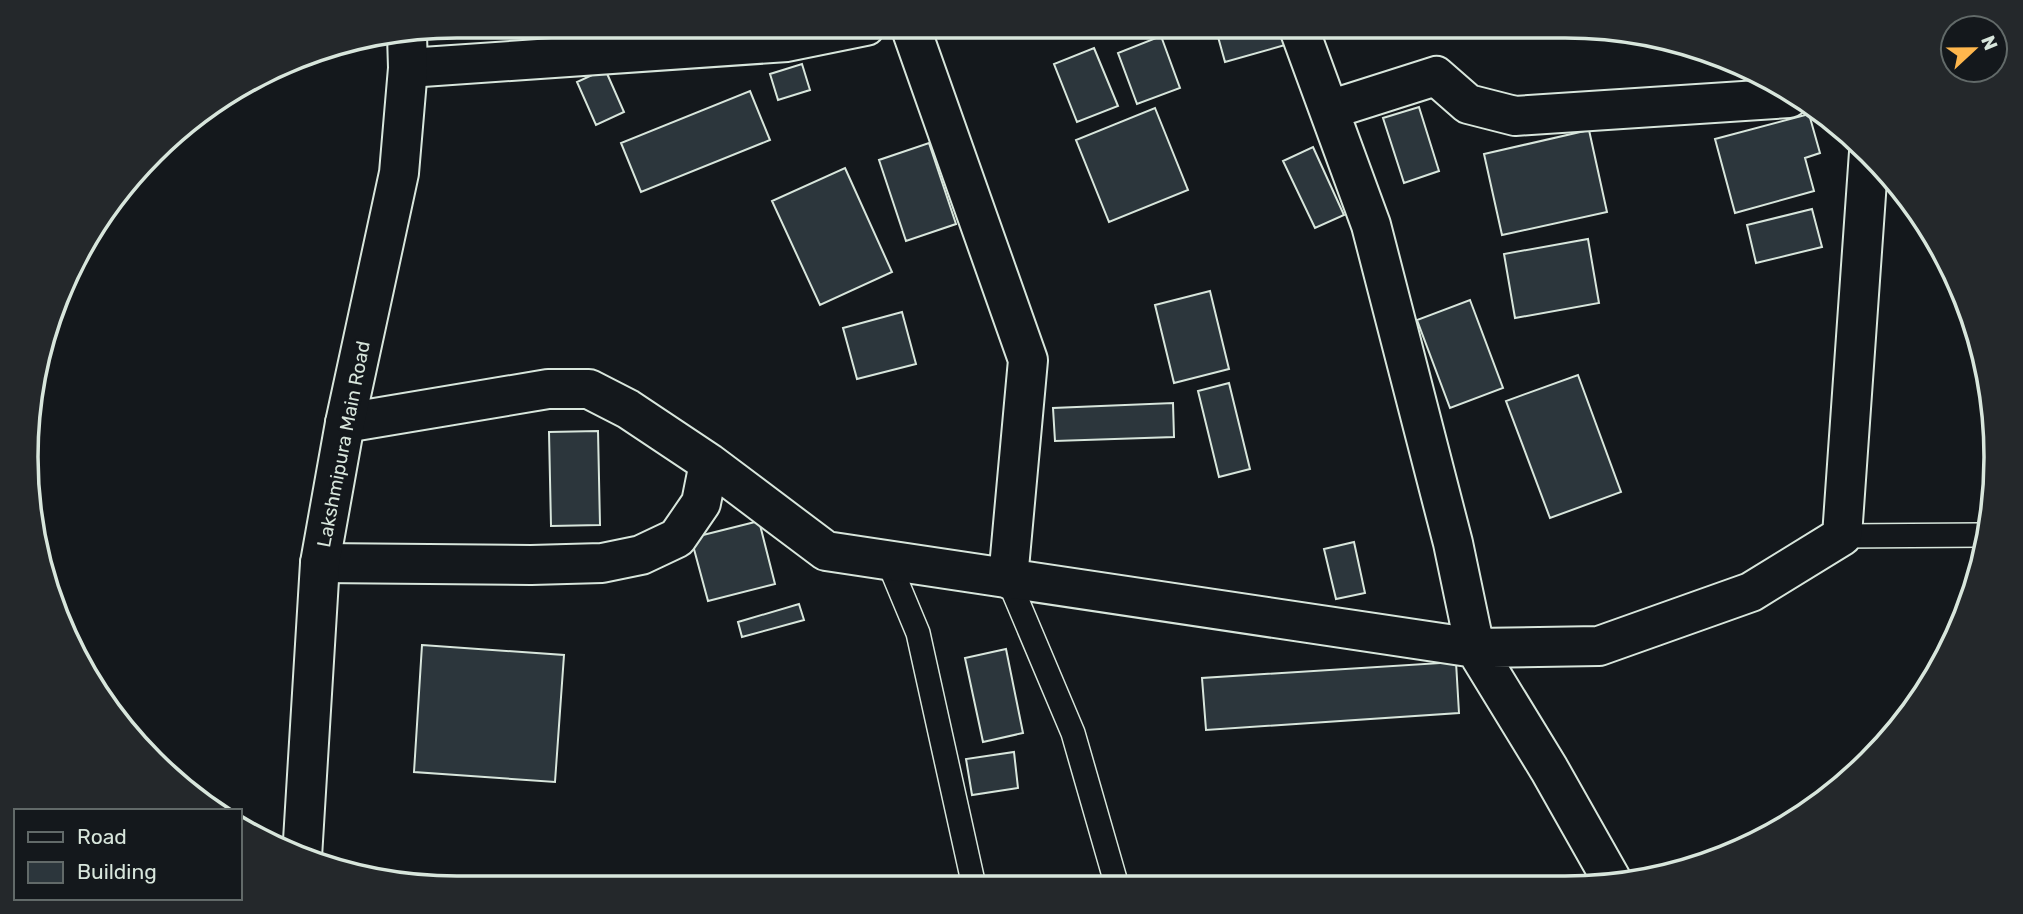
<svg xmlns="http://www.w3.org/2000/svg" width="2023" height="914" font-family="Rubik,sans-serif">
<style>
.building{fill:#2c363c;stroke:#d8e6dc;stroke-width:2}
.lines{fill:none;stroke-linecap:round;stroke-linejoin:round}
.service-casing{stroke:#d8e6dc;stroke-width:26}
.minor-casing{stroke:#d8e6dc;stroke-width:42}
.secondary-casing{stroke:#d8e6dc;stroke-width:42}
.service{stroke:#14181c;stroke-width:23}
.minor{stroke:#14181c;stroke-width:38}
.secondary{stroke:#14181c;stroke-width:38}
.labels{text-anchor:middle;stroke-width:5;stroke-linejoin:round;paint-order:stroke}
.street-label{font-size:19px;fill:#d8e6dc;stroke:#14181c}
.rim{fill:none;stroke:#d8e6dc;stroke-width:3.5}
</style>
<rect width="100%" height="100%" fill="#14181c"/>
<path class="building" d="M1215,26h72l5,17 -67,19z
M1161,36l19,52 -43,16 -19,-51z
M1094,48l24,58 -41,16 -23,-58z
M802,64l8,26 -32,10 -8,-26z
M605,69l19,43 -28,13 -19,-43z
M750,91l20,49 -129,52 -20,-49z
M1419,107l20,64 -35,12 -21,-65z
M1155,108l33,82 -79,32 -33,-82z
M1809,114l11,39 -15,5 9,33 -79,22 -20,-74z
M1589,130l18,82 -105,23 -18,-81z
M929,143l27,81 -50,17 -27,-81z
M1313,147l31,68 -29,13 -32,-67z
M845,168l47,104 -72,33 -48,-104z
M1812,209l10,38 -66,16 -9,-38z
M1588,239l11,64 -84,15 -11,-64z
M1210,291l19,78 -55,14 -19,-78z
M1470,300l33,88 -53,20 -33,-88z
M902,312l14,52 -59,15 -14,-51z
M1578,375l43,117 -71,26 -44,-117z
M1229,383l21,86 -31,8 -21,-86z
M1173,403l1,34 -119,4 -2,-33z
M598,431l2,94 -49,1 -2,-94z
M759,521l16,63 -67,17 -17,-63z
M1354,542l11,51 -29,6 -12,-50z
M799,604l5,16 -62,17 -4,-15z
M422,645l142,10 -9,127 -141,-10z
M1006,649l17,84 -40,9 -18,-84z
M1456,662l3,51 -253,17 -4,-52z
M1014,752l4,36 -46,7 -6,-36z"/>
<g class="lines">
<defs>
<path id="service" d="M1842,536l139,-1
M888,561l30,72 56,253
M1008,579l65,154 44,153"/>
<path id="minor" d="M910,26l118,334 -20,219
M1298,26l73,199 82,318 22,105 74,121 65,115
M408,68l379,-26 79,-16
M1329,110l107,-34 32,28 47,12 274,-18
M345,423l203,-34h41l39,20 81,54 117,88 649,97 124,-2 152,-54 91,-56 27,-384
M320,563l211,2 71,-2 39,-8 36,-17 24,-35 8,-40"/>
<path id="secondary" d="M302,857l18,-294 25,-140 54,-250 9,-105 -1,-33"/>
</defs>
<use href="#service" class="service-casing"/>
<use href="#minor" class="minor-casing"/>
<use href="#secondary" class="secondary-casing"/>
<use href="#service" class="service"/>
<use href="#minor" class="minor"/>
<use href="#secondary" class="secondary"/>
</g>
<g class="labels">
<g class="street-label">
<text transform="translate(343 444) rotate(-79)" y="7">Lakshmipura Main Road</text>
</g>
</g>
<path d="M0 0H2023V914H0ZM457 38H1565A419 419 0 0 1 1984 457V457A419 419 0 0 1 1565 876H457A419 419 0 0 1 38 457V457A419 419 0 0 1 457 38Z" fill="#24282b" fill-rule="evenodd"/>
<path class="rim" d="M457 38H1565A419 419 0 0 1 1984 457V457A419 419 0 0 1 1565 876H457A419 419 0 0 1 38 457V457A419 419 0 0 1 457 38Z"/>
<rect x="14" y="809" width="228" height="91" fill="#14181c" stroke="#626a69" stroke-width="2"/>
<rect x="28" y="832" width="35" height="10" fill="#14181c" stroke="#626a69" stroke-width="2"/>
<text x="77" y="844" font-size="21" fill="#d8e6dc">Road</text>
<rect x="28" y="862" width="35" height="21" fill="#2c363c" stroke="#626a69" stroke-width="2"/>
<text x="77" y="879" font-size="21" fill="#d8e6dc">Building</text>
<g transform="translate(1974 49) rotate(68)"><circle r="33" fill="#14181c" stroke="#626a69" stroke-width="2"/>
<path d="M0-5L12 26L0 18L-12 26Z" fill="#ffb74d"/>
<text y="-10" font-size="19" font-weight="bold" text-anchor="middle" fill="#d8e6dc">N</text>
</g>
</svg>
